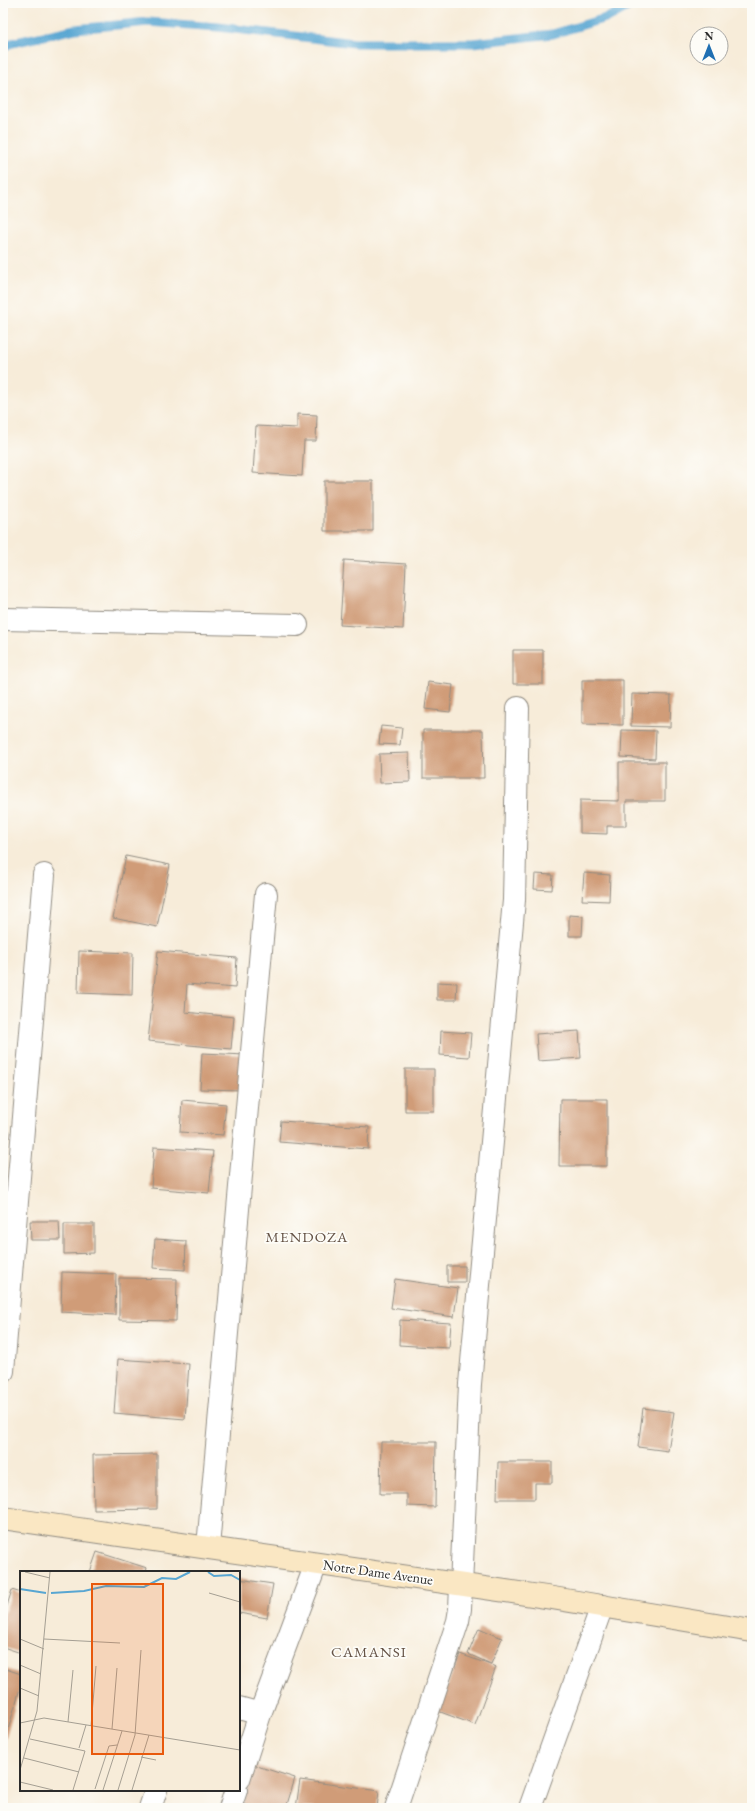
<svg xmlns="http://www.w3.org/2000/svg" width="755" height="1811" font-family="'EB Garamond',serif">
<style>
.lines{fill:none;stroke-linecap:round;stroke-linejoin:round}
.stream{stroke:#58a6d2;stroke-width:9}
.building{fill:#d09c78}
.street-casing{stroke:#918c82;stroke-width:24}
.secondary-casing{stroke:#918c82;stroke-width:24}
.street{stroke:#fff;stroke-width:22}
.secondary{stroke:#fae7c3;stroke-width:22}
.labels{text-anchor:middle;stroke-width:3.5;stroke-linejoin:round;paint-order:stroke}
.street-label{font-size:14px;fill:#2b2b2b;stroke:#fdfcf7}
.neighbourhood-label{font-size:15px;letter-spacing:1px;fill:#655346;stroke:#fdfcf7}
.inset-river{fill:none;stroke:#58a6d2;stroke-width:2}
.inset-road{fill:none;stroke:#a59f93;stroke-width:1}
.view{fill:#e8590c;fill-opacity:0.15;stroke:#e8590c;stroke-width:2}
.inset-edge{fill:none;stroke:#2b2b2b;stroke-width:2}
</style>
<rect width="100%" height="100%" fill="#fdfcf7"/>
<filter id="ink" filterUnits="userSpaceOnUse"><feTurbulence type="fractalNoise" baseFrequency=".025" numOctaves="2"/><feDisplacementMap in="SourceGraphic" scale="8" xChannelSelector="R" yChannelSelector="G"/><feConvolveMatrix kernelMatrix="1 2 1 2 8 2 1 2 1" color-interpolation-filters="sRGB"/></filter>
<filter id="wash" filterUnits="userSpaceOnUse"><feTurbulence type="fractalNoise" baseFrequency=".012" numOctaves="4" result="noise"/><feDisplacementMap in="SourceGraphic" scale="16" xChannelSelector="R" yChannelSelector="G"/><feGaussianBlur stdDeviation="0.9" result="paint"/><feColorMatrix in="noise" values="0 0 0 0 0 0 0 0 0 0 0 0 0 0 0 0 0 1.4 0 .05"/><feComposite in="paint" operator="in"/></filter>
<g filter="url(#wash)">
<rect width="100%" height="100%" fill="#f7ecd9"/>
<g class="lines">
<path class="stream" d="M3,47l9,-4 63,-14 73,-7 70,5 136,16h119l80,-9 56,-17 26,-14"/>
</g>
<g id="blocks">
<path class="building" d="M297,414l20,1 -1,26h-12l-2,35 -49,-3 3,-47 41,2z
M324,481h49v50h-49z
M344,560l62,4 -3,65 -63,-4z
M3,643l3,1 -1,18h-2z
M513,650h30v34h-30z
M582,680h41v45l-41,-1z
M428,682l25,3 -3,27 -25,-3z
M632,694l39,1 -1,32 -39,-1z
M381,726l21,2 -2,17 -21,-1z
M423,730h60l1,48h-61z
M622,730l34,1 -1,28 -34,-2z
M409,753l1,29 -30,1 -1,-29z
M619,762h46v39h-39v25h-19v8l-27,-1v-33l39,1z
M126,856l44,9 -13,62 -44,-9z
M584,873l26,2 -1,26 -27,-1z
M535,874l18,1 -1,15 -18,-1z
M569,915l14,1 -1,20h-13z
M79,951l54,2 -1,42 -54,-2z
M158,951l79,7 -2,30 -48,-4 -2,28 49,5 -3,32 -83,-8z
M437,982l20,1 -1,17h-19z
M441,1031l30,2 -2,24 -29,-2z
M579,1031l2,27 -43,3 -2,-27z
M202,1053l43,2 -2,35 -43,-1z
M405,1069h29v42h-29z
M560,1099h47v67h-48z
M182,1100l44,4 -3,31 -43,-3z
M281,1121l88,6 -1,22 -89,-7z
M154,1147l59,4 -4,42 -58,-5z
M30,1221h29l1,19h-29z
M64,1224h30v29l-30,1z
M155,1239l31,2 -1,29 -32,-2z
M447,1266h18v16h-18z
M62,1272l54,2 -1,41 -54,-3z
M119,1278l58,1 -1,42 -57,-1z
M395,1279l63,9 -4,29 -63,-9z
M400,1320l51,3 -2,25 -50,-3z
M118,1359l71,5 -4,55 -71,-6z
M643,1408l31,4 -6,39 -30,-4z
M381,1442h55l-1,65 -28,-1v-12h-27z
M157,1454v55l-63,1 -1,-55z
M498,1462h54v21h-17v16h-38z
M97,1552l50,16 -1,4h-56z
M239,1579l34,5 -6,34 -28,-5z
M12,1590l9,3v60l-18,-6v-29z
M479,1628l23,10 -11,26 -23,-10z
M460,1654l36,13 -21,58 -37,-14z
M3,1668l18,6v11l-18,62z
M254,1765l41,13 -9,30h-29l-14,-4z
M300,1780l79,11 -2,17h-81z"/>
</g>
</g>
<g filter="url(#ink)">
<use href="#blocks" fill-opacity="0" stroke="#918c82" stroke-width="1"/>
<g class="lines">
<defs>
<path id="street" d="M3,619l294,6
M3,1371l41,-496
M208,1547l58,-653
M239,1708l21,6
M239,1779l21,-65 56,-150
M150,1808l6,-18
M230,1808l6,-18
M396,1808l62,-187 2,-12 10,-225 44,-484 4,-192
M530,1808l72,-202"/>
<path id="secondary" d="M3,1518l550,80 199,33"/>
</defs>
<use href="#street" class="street-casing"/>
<use href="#secondary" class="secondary-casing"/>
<use href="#street" class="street"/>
<use href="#secondary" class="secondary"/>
</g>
</g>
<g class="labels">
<g class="street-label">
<text transform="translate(378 1572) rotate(8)" y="5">Notre Dame Avenue</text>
</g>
<g class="neighbourhood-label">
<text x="307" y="1242">MENDOZA</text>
<text x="369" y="1657">CAMANSI</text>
</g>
</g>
<g transform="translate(20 1571)">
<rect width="220" height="220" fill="#f7ecd9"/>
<path class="inset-river" d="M188,1l6,4 17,-1 9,5M0,18l26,4M31,22l33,-2 22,-5 38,1 18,-9 14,1 14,-7"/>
<path class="inset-road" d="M5,1l25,6M189,22l31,9M0,68l24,10M24,68l76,4M0,94l21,9M0,117l19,8M48,151l5,-52M0,152l24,-5 196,32M71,155l5,-60M92,158l5,-61M10,168l55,12 -12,39M59,177l7,-23M121,186l15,3M4,187l55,14M0,199l17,-59 13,-139M0,211l33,8M75,218l14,-43 8,-1M83,219l19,-59M98,219l17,-55 6,-85M112,219l17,-55"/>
<path class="view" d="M72,13h71v170h-71z"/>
<rect width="220" height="220" class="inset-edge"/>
</g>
<rect width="755" height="1811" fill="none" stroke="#fdfcf7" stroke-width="16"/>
<g transform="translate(709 46)"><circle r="19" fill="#fdfcf7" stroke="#a9a8a5"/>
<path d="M0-3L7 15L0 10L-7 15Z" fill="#1f6fb2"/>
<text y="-6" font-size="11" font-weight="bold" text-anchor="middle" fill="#2b2b2b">N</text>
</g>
</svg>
